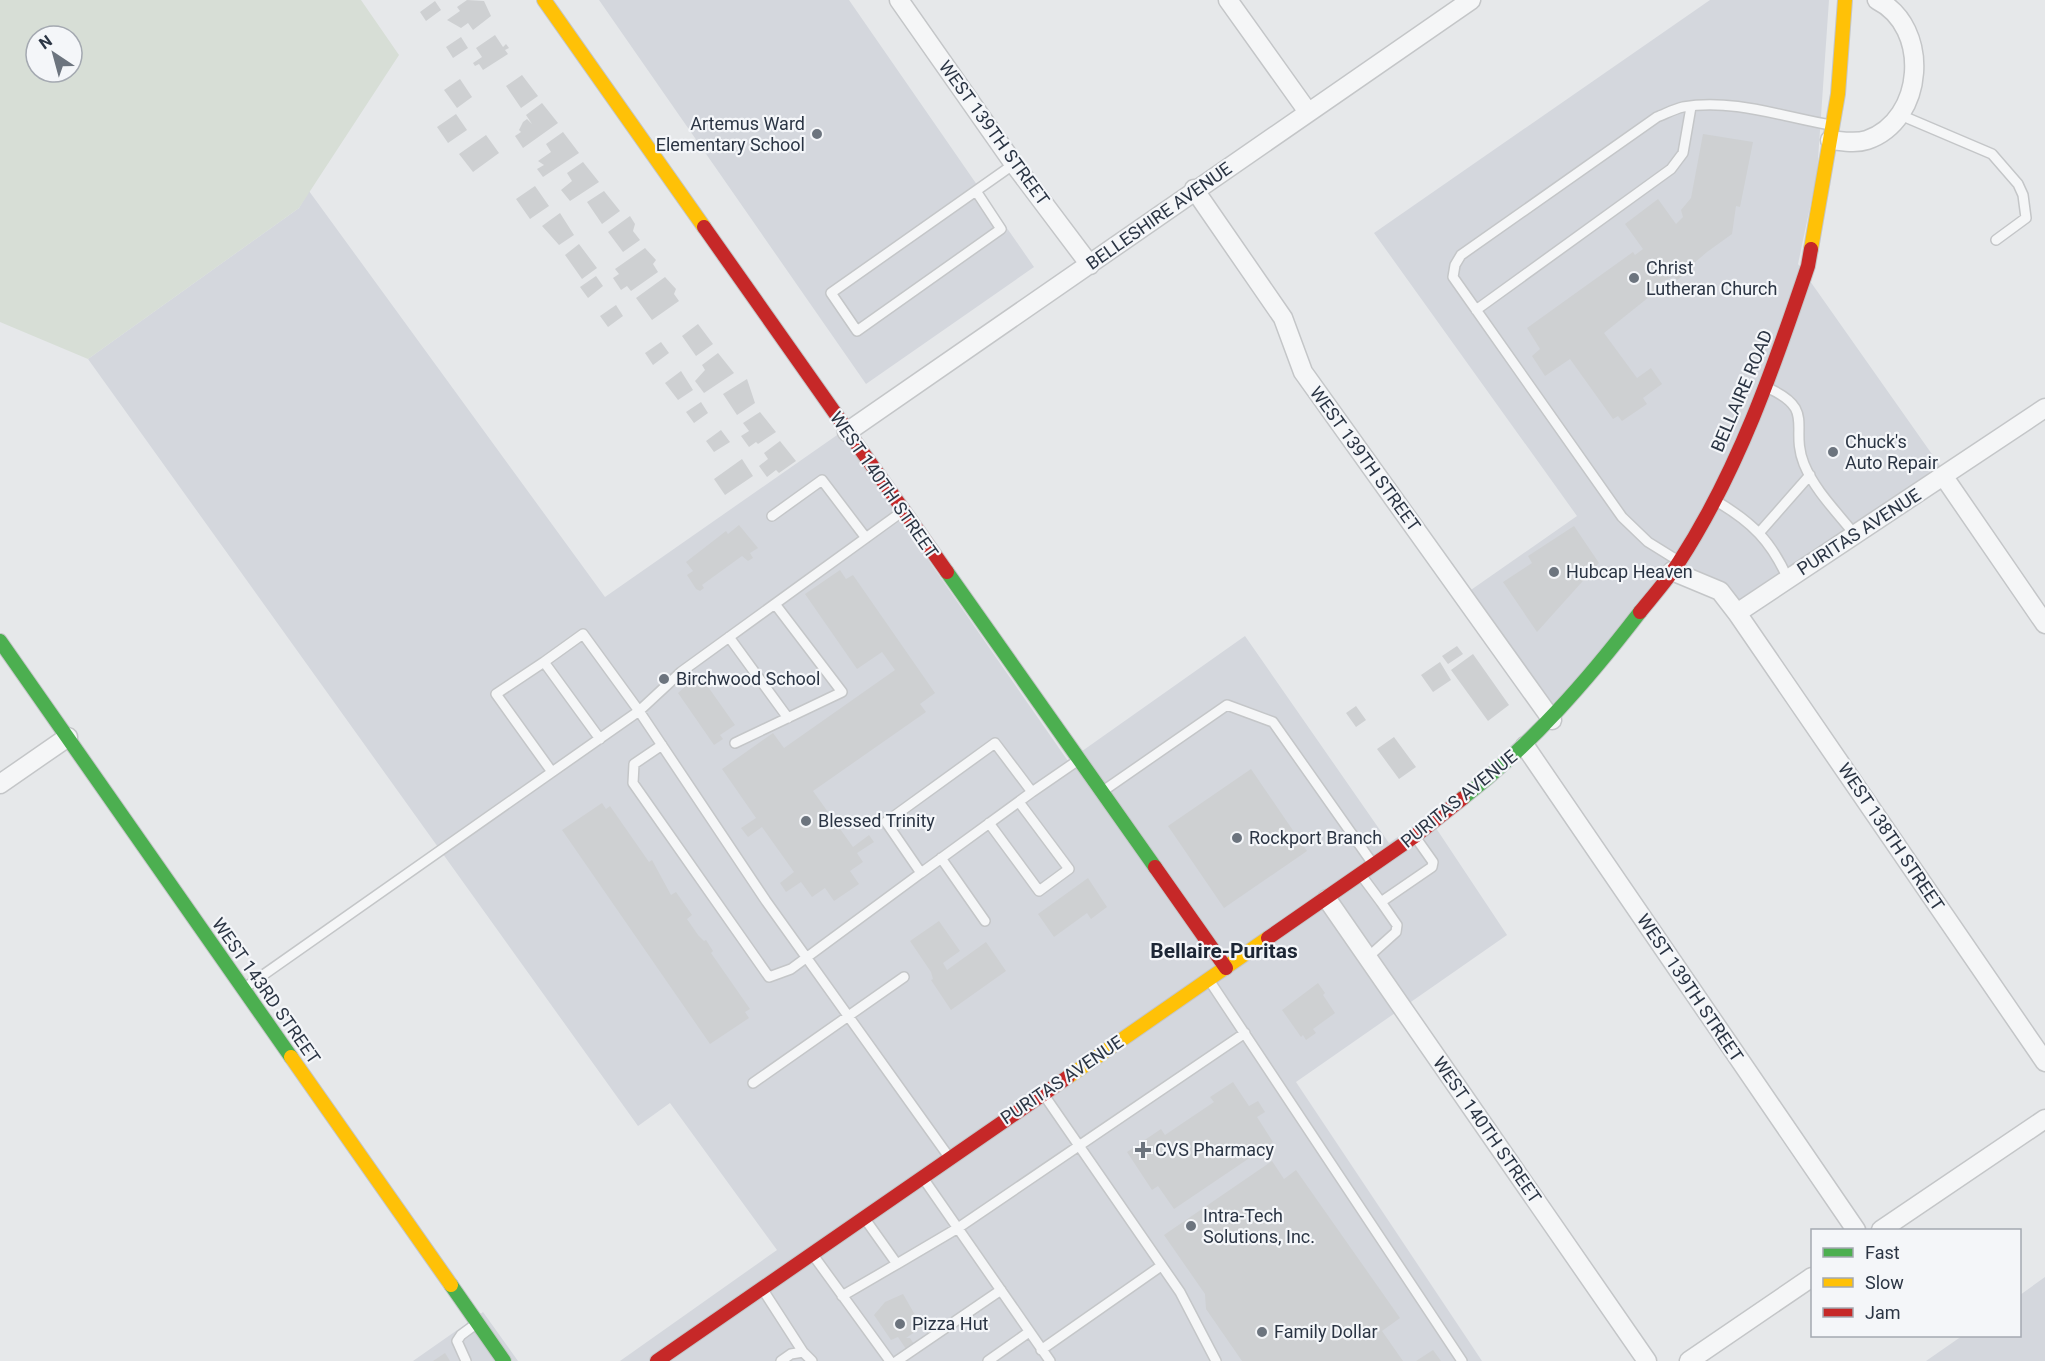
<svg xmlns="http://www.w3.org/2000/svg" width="2045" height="1361" font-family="Roboto,sans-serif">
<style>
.built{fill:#d4d7dd}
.green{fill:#d7ded6;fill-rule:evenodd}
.building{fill:#ced0d2}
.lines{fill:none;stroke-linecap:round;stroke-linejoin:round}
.lane-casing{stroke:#c4c6c8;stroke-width:12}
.street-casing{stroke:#c4c6c8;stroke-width:21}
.fast-casing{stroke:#c4c6c8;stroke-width:16}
.slow-casing{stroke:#c4c6c8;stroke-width:16}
.jam-casing{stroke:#c4c6c8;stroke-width:16}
.lane{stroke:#f5f6f7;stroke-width:9}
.street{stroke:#f5f6f7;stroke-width:18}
.fast{stroke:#4caf50;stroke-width:14}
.slow{stroke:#ffc107;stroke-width:14}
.jam{stroke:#c62828;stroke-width:14}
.poi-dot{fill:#6c747e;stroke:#f4f6f9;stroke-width:2}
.labels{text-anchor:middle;stroke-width:4.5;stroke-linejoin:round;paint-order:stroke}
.poi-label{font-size:18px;fill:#2b3544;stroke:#f4f6f9;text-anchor:start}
.street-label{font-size:18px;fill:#2b3544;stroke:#f4f6f9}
.quarter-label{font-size:21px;font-weight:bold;fill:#1d2635;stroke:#f4f6f9}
</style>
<rect width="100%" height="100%" fill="#e6e8ea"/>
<path class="built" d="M599,0h250l185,267 -168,117z
M1710,0h119l-12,174 -19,90 143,203 -215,143 -8,-11 -57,-22 -107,135 -86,-120 109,-76 -203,-283z
M309,191l296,406 235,-164 228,328 177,-125 144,207 39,-27 79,119 -211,147 186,279h-862l157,-111 -107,-147 -32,23 -550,-767 211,-151z
M2045,1277v84h-119l36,-25h58v-41z
M483,1312l35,49h-105z"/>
<path class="green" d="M0,0h361l38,55 -100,153 -211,151 -88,-37zM36,36h36v36h-36z"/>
<path class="building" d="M467,0l17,1 7,15 -18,14 -5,-7 -7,5 -14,-8 13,-9 -3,-4z
M435,1l6,9 -15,11 -6,-9z
M495,35l8,12 3,-3 3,4 -4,2 3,4 -25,16 -4,-6 -4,2 -2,-3 9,-6 -6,-9z
M461,37l7,11 -15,10 -7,-11z
M522,75l16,21 -17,12 -15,-22z
M460,79l12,18 -15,11 -13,-18z
M542,103l16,20 -35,25 -8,-12 6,-4 -2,-2 4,-8 4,-3 5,5 -6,-9z
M456,114l11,16 -19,13 -11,-16z
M563,132l16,21 -36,24 -6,-8 7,-4 -6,-4 13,-9 -5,-8z
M1703,134l50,8 -13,65 -4,-1 -4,28 -25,18 -14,12 2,3 -18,13 -3,-4 -16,8 1,5 -55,44 33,45 14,-10 11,16 -19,14 4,6 -25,17 -4,-5 -5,3 -43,-60 -25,17 -13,-20 8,-7 -13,-21 106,-76 2,3 8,-6 -18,-25 33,-25 18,25 7,-7 -2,-7 10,-12z
M486,135l13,18 -26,19 -14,-18z
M583,162l16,20 -29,19 -9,-11 11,-9 -5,-8z
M535,186l14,20 -19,13 -14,-20z
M604,191l16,20 -18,13 -15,-22z
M560,213l14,22 -15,10 -17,-19z
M630,216l5,8 -2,7 7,9 -17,12 -15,-20z
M579,244l18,24 -15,11 -17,-24z
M645,248l11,12 -3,4 5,8 -27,19 -4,-5 -6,4 -8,-12 6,-4 -4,-5z
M596,276l7,10 -15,12 -8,-11z
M665,277l11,12 -2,5 5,7 -27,19 -16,-22z
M616,305l7,11 -15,11 -8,-11z
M698,324l15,20 -17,12 -14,-20z
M661,342l8,11 -16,12 -8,-12z
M718,353l16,20 -30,20 -9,-12 10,-11 -3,-5z
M681,371l12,19 -15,10 -13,-17z
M747,379l8,24 -18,12 -14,-21z
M701,402l7,11 -14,10 -8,-11z
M760,412l16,20 -18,12 -2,-2 -7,5 -8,-11 8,-5 -6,-8z
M721,430l9,12 -16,10 -8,-11z
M780,441l16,20 -17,12 -3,-3 -9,7 -8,-11 9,-7 -4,-6z
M742,459l11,17 -28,19 -11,-16z
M739,525l19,23 -8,5 3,5 -5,3 -6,-5 -40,29 2,3 -4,3 -4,-2 -9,-14 6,-4 -7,-9 40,-31 2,3z
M1574,526l25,37 -62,69 -34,-50 29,-19 -4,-7z
M840,570l6,9 7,-4 82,118 -15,11 6,8 -113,79 40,56 16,-12 5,7 -17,11 6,9 -13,9 9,13 -25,17 -9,-13 -13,9 -11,-15 -15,10 -6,-9 14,-11 -32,-45 -14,10 -7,-9 15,-10 -34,-49 51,-36 11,15 111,-78 -13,-18 -25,17 -52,-75z
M1457,646l6,8 -15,10 -6,-8z
M1473,654l36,51 -21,16 -37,-51z
M1440,662l11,18 -18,12 -12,-17z
M699,674l36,51 -15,10 3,4 -9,6 -36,-52z
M1356,706l10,14 -10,7 -10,-14z
M1394,737l22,30 -17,12 -22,-30z
M1251,769l56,82 -83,57 -56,-82z
M602,803l4,6 4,-3 39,56 3,-2 19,35 5,-3 16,23 -5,4 11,16 6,6 2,-1 7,11 -2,2 39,56 -5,3 4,6 -39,26 -148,-214z
M1088,878l19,29 -16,12 -4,-6 -33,24 -16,-23z
M939,921l21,30 -17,12 4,7 39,-28 20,29 -55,39 -20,-30 2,-1 -2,-7 -21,-31z
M1318,983l7,10 -2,2 12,18 -22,16 3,4 -10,7 -3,-5 -2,2 -19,-27z
M1233,1082l16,24 9,-5 7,11 -8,5 16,25 -99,67 -16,-23 -6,4 -25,-38 34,-23 4,6 49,-33 -4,-5z
M1272,1161l12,18 12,-9 104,148 -18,13 21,30h-161l-36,-52 -1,-15 -41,-59z
M903,1294l19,33 -16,11h4l4,6 -8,5 -8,-12 -7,3 -17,-25 11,-13z
M1433,1350l8,11h-25z
M445,1353l5,8h-17z"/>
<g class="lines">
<defs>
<path id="lane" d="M1898,114l94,40 26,30 5,11 3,23 -30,22
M976,191l25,38 -144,102 -26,-38 183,-129
M1476,310l195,-141 12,-16 8,-46
M1768,388c49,22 21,39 36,76 11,27 34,49 51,71
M1716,501c36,21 55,40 72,78
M772,516l50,-36 44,58
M1759,533l51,-58
M1677,560l-29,-18 -26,-25 -169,-240 2,-12 6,-10 196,-138c8,-3 17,-8 26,-10 48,-9 101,10 148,18
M729,637l59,81
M544,662l39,-28 56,77 42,-39 222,-161
M735,743l107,-51 -67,-88
M662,745l-28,19 -1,19 136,194 22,-8 130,-96 -35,-51 109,-79 37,49 -111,81
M552,772l-56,-78 48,-32 56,77
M1103,791l124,-86 46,17 100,142
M1032,792l45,-31
M989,823l50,68 30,-22 -50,-67
M941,858l44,63
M1361,875l20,27 51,-35 1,-5 -17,-24
M1367,958l29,-26 1,-7 -16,-23
M1209,980l253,381
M246,987l393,-276 127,190 183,256
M753,1083l151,-106
M1044,1095l136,197 36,69
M923,1178l127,183
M865,1219l32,45 61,-36 287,-195
M813,1255l77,106
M763,1290l40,62
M842,1296l55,-32
M1041,1350l120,-84
M466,1361l-9,-20 4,-6 15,-11
M781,1361l10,-7 12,-2 9,9
M897,1361l104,-71
M988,1361l41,-29"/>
<path id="street" d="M899,0l115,164 76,101
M1228,0l80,112
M1830,140c12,1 25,4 37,0 58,-20 64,-113 10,-140
M1194,189l89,129 20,54 249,348
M847,432l624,-432
M1944,477l101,147
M1672,571l48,20 17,22 308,-205
M1737,613l308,449
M1525,746l331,484
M0,784l68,-47
M1327,899l320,462
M1881,1230l164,-111
M1689,1361l123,-84"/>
<path id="fast" d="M947,572l208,295
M0,641l291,416
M1463,798c69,-54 124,-117 177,-186
M451,1285l53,76"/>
<path id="slow" d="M544,0l160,227
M1811,249l27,-155 7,-94
M291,1057l160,228
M1068,1077l200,-139"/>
<path id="jam" d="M704,227l243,345
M1640,612c13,-16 28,-33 39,-50 59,-91 95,-195 129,-296l3,-17
M1155,867l71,101
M1268,938l147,-102 48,-38
M657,1361l411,-284"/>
</defs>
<use href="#lane" class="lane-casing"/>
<use href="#street" class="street-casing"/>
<use href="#fast" class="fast-casing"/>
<use href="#slow" class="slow-casing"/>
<use href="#jam" class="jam-casing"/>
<use href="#lane" class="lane"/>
<use href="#street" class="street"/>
<use href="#fast" class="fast"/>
<use href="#slow" class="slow"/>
<use href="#jam" class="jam"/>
</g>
<g class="poi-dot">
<circle cx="817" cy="134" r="6"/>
<circle cx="1634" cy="278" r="6"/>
<circle cx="1833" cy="452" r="6"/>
<circle cx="1554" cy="572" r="6"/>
<circle cx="664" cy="679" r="6"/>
<circle cx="806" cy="821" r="6"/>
<circle cx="1237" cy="838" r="6"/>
<path d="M1140 1141h6v6h6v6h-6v6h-6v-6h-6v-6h6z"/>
<circle cx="1191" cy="1226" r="6"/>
<circle cx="900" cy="1324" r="6"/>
<circle cx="1262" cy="1332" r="6"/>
</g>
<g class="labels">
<g class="poi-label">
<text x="805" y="130" text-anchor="end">Artemus Ward<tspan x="805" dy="21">Elementary School</tspan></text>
<text x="1646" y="274">Christ<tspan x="1646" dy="21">Lutheran Church</tspan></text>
<text x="1845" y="448">Chuck's<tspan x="1845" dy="21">Auto Repair</tspan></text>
<text x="1566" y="578">Hubcap Heaven</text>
<text x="676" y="685">Birchwood School</text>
<text x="818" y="827">Blessed Trinity</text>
<text x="1249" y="844">Rockport Branch</text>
<text x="1155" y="1156">CVS Pharmacy</text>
<text x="1203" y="1222">Intra-Tech<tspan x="1203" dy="21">Solutions, Inc.</tspan></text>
<text x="912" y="1330">Pizza Hut</text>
<text x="1274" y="1338">Family Dollar</text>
</g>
<g class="street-label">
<text transform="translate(994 133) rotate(54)" y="6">WEST 139TH STREET</text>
<text transform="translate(1159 216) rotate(-35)" y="6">BELLESHIRE AVENUE</text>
<text transform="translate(1742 391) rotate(-67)" y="6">BELLAIRE ROAD</text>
<text transform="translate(1365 459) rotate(54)" y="6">WEST 139TH STREET</text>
<text transform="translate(884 485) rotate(55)" y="6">WEST 140TH STREET</text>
<text transform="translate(1859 532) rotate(-33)" y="6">PURITAS AVENUE</text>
<text transform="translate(1459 799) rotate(-39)" y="6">PURITAS AVENUE</text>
<text transform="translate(1891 837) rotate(56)" y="6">WEST 138TH STREET</text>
<text transform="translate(1690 988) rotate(56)" y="6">WEST 139TH STREET</text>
<text transform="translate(266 991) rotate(55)" y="6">WEST 143RD STREET</text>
<text transform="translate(1062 1080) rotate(-34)" y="6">PURITAS AVENUE</text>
<text transform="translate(1487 1130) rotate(55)" y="6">WEST 140TH STREET</text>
</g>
<g class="quarter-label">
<text x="1224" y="958">Bellaire-Puritas</text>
</g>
</g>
<rect x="1811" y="1229" width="210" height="108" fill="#f4f6f9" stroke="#a4a9b1" stroke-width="1.5"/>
<rect x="1823" y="1248" width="30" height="9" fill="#4caf50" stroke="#a4a9b1" stroke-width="1.5"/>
<text x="1865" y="1259" font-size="18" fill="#2b3544">Fast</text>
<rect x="1823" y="1278" width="30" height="9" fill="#ffc107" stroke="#a4a9b1" stroke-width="1.5"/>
<text x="1865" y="1289" font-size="18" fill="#2b3544">Slow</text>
<rect x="1823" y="1308" width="30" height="9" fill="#c62828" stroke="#a4a9b1" stroke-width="1.5"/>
<text x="1865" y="1319" font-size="18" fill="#2b3544">Jam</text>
<g transform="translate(54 54) rotate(324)"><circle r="28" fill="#f4f6f9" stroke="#a4a9b1" stroke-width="1.5"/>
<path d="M0-4.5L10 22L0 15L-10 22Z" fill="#6c747e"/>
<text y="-9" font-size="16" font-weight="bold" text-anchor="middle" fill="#2b3544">N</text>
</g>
</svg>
